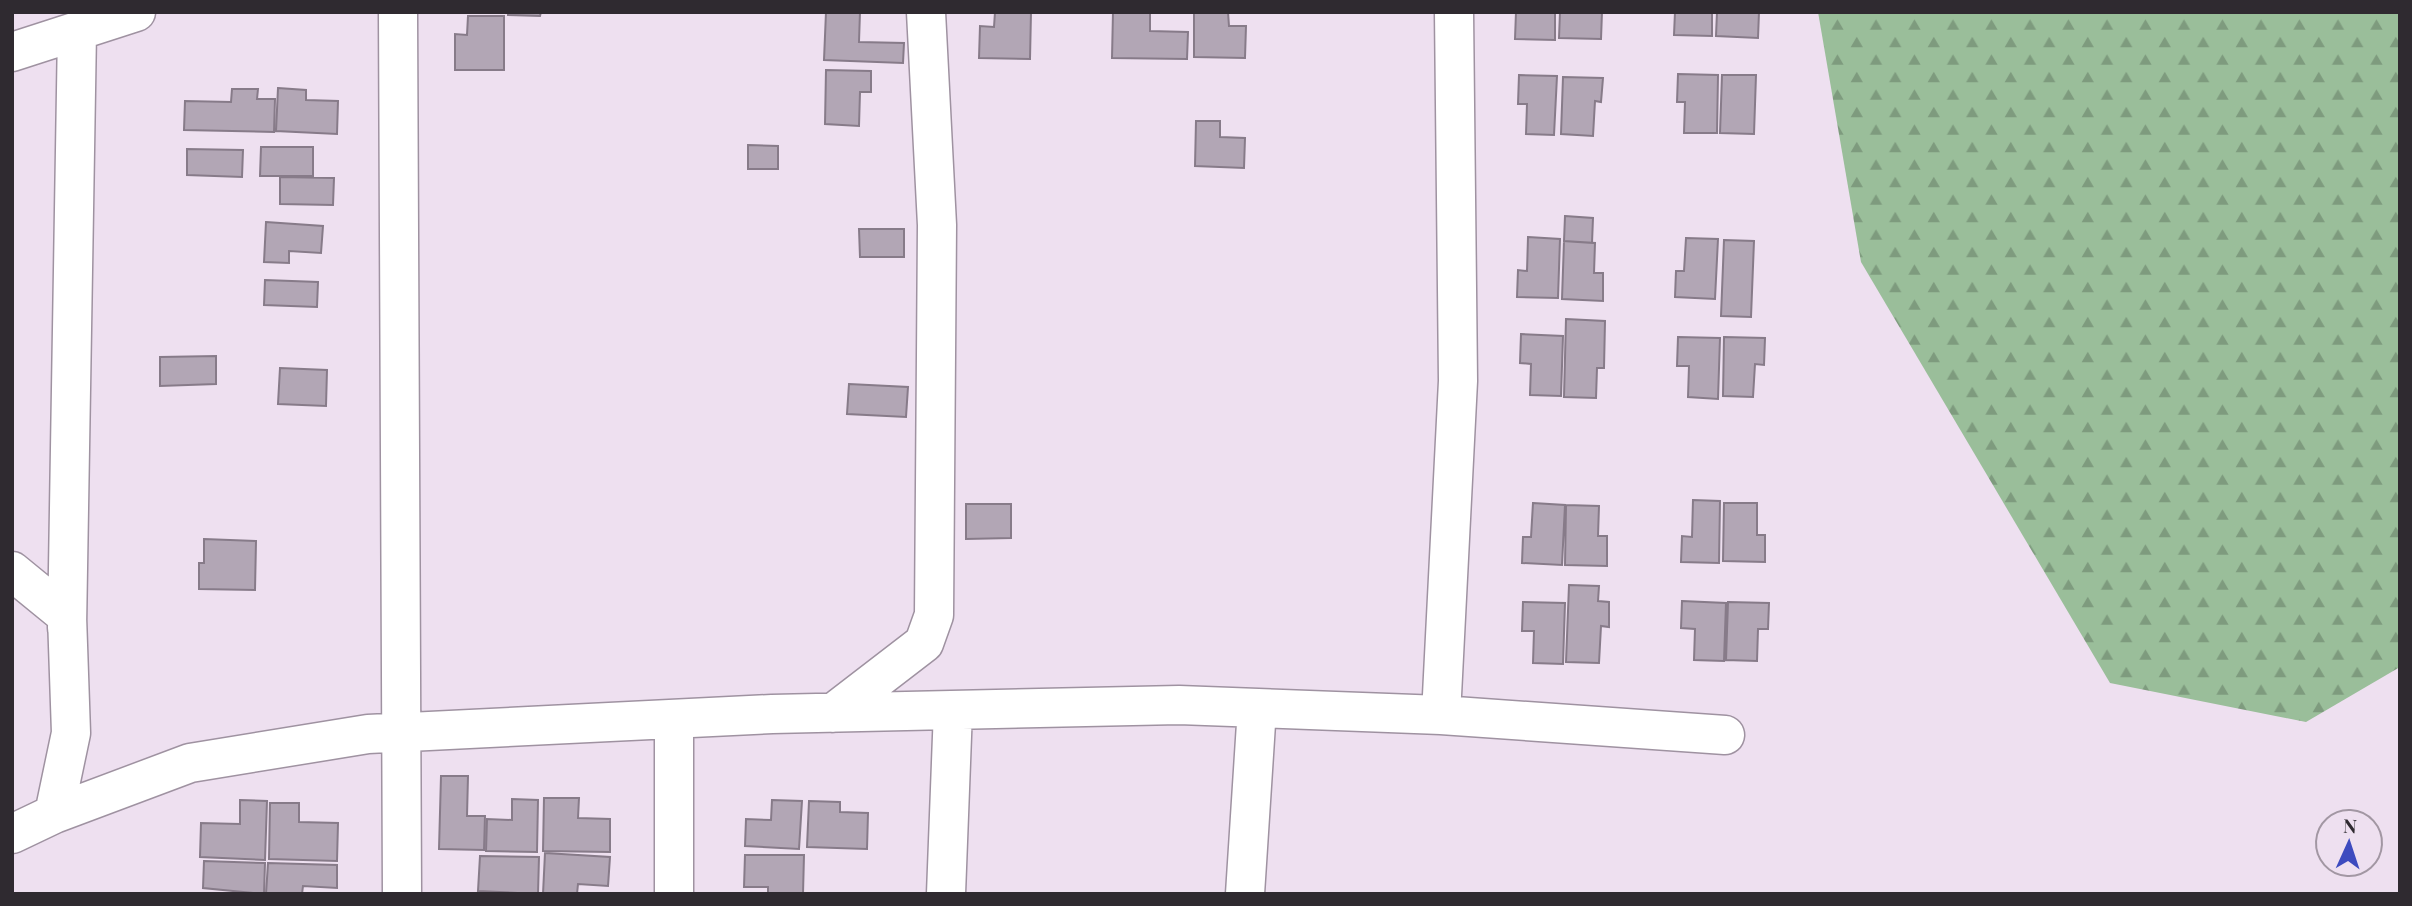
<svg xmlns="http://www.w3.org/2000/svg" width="2412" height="906" font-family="'Playfair Display',serif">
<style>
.forest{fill:url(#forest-firs)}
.building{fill:#b2a6b5;stroke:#877b89;stroke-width:2}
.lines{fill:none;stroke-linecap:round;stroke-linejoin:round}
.minor-casing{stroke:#9f92a1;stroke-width:41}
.minor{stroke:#fff;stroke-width:38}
</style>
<defs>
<pattern id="forest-firs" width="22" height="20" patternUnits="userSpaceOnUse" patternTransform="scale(1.75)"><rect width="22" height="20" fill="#9abe9a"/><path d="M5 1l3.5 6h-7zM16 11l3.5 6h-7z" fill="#7e9b7e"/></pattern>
</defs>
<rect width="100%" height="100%" fill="#eee0f0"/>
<path class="forest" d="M1818,12h582v655l-94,55 -196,-39 -249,-421z"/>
<path class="building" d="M508,12h33l-1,4 -32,-1z
M826,12h34l-1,30 45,1 -1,20 -79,-3z
M995,12h36l-1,47 -51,-1 1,-32 14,1z
M1113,12h37v19l38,1 -1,27 -75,-1z
M1194,12h34l1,14h17l-1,32 -51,-1z
M1516,12h39v28l-40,-1z
M1560,12h42l-1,27 -42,-1z
M1675,12h37v24l-38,-1z
M1717,12h42l-1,26 -42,-2z
M468,16h36v54h-49v-36l12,1z
M826,70l45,1v21h-11l-1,34 -34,-2z
M1678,74l40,1 -1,58h-33l1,-31h-8z
M1519,75l38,1 -3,59 -28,-1 1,-30h-9z
M1722,75h34l-2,59 -34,-1z
M1563,77l40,1 -2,24 -6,-1 -2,35 -32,-2z
M278,88l28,2v10l32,1 -1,33 -61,-3z
M232,89h26l-1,10h18l-1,33 -90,-2 1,-29 46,1z
M1196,121h24v16l25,1 -1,30 -49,-2z
M748,145l30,1v23h-30z
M261,147h52v29h-53z
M187,149l56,1 -1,27 -55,-2z
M280,177l54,1 -1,27 -53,-1z
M1565,216l28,2 -1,25 -28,-2z
M266,222l57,4 -2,27 -32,-2v12l-25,-1z
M859,229h45v28h-44z
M1528,237l32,2 -2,59 -41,-1 1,-27 9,1z
M1686,238l32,1 -3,60 -40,-2 1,-26h8z
M1724,240l30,1 -3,76 -30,-1z
M1564,241l31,2 -1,30h9v28l-41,-2z
M265,280l53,2 -1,25 -53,-2z
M1566,319l39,2 -1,47h-7l-1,30 -32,-1z
M1521,334l42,2 -2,60 -31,-1 1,-31 -11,-1z
M1678,337l42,1 -2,61 -30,-2 1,-31h-12z
M1724,337l41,1 -1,27 -9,-1 -2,33 -30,-1z
M216,356v28l-56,2v-29z
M280,368l47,2 -1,36 -48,-2z
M849,384l59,3 -2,30 -59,-3z
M1693,500l27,1 -1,62 -38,-1 1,-26 10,1z
M1533,503l32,2 -3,60 -40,-2 1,-26h8z
M1724,503h33v32h8v27l-42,-1z
M966,504h45v34l-45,1z
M1566,505l33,1 -1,30h9v30l-42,-1z
M204,539l52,2 -1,49 -56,-1v-26h5z
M1569,585l30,1 -1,15 11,1v25l-8,-1 -2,37 -33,-1z
M1682,601l44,2 -2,58 -30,-1 1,-31 -14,-1z
M1523,602l42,1 -2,61 -30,-1 1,-32h-12z
M1728,602l41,1 -1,26h-10l-1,32 -31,-1z
M441,776h27l-1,40h18l-1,34 -45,-1z
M544,798h35l-1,20 32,1v33l-67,-1z
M512,799l26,1 -1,52 -51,-1 1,-32 25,1z
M240,800l27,1 -2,59 -65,-3 1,-34 39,1z
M772,800l30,1 -3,48 -54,-3 1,-27 25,1z
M809,801l31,1v10l28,1 -1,36 -60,-2z
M270,803h29v19l39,1 -1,38 -68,-2z
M545,853l65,4 -2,29 -30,-2 -1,10h-34z
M745,855h59l-1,39h-35v-7h-24z
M480,856l59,1 -1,37 -60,-3z
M204,861l61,2 -1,31 -61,-6z
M268,863l69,2v23l-34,-2 -1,8h-36z"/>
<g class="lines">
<defs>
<path id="minor" d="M398,12l4,882
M12,52l124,-40
M12,571l55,45 4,117 -17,81
M67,628l10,-597
M833,713l91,-70 10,-28 3,-390 -11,-213
M1441,715l17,-334 -4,-369
M12,834l42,-20 136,-51 178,-29 404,-20 407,-9 262,10 284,20
M674,894v-175
M946,894l7,-184
M1245,894l12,-186"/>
</defs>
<use href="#minor" class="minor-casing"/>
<use href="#minor" class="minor"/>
</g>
<rect width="2412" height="906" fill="none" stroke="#2f2a30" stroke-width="28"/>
<g transform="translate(2349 843) rotate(3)"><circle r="33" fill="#eee0f0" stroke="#a297a3" stroke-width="2"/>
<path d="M0-5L12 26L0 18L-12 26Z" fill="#3d4bbf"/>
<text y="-10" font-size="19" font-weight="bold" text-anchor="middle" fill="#2f2a30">N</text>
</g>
</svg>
